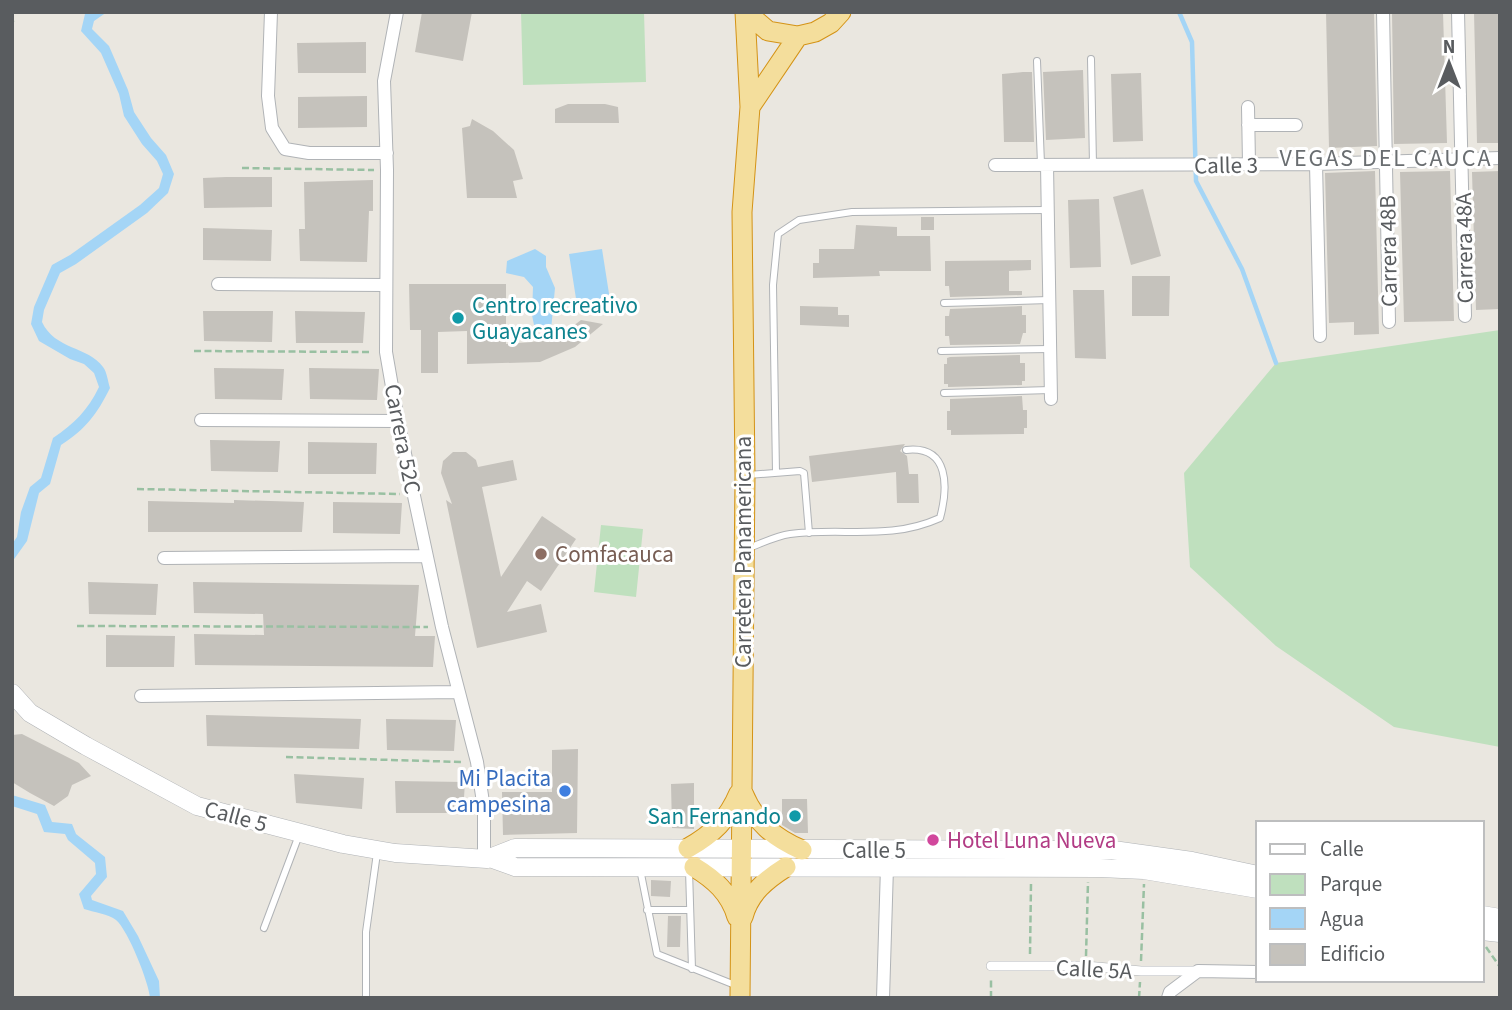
<svg xmlns="http://www.w3.org/2000/svg" width="1512" height="1010" font-family="'Source Sans 3',sans-serif">
<style>
.green{fill:#bfe0be}
.water{fill:#a4d5f6}
.lines{fill:none;stroke-linecap:round;stroke-linejoin:round}
.stream{stroke:#a4d5f6;stroke-width:4.5}
.building{fill:#c5c2bc}
.service-casing{stroke:#b0b3b6;stroke-width:8}
.pedestrian-casing{stroke:#b0b3b6;stroke-width:10}
.minor-casing{stroke:#b0b3b6;stroke-width:14}
.secondary-casing{stroke:#b0b3b6;stroke-width:19}
.trunk-casing{stroke:#d49316;stroke-width:21}
.path{stroke:#99c0a2;stroke-width:2.5;stroke-dasharray:7 3.5;stroke-linecap:butt}
.service{stroke:#fff;stroke-width:6}
.pedestrian{stroke:#fff;stroke-width:9}
.minor{stroke:#fff;stroke-width:12}
.secondary{stroke:#fff;stroke-width:18}
.trunk{stroke:#f4de9c;stroke-width:19}
.culture-dot{fill:#0f9aa8;stroke:#fff;stroke-width:2.5}
.education-dot{fill:#8d6e63;stroke:#fff;stroke-width:2.5}
.shop-dot{fill:#3f7fe0;stroke:#fff;stroke-width:2.5}
.hotel-dot{fill:#d1479c;stroke:#fff;stroke-width:2.5}
.labels{text-anchor:middle;stroke-width:6;stroke-linejoin:round;paint-order:stroke}
.street-label{font-size:23px;fill:#595c5f;stroke:#fff}
.culture-label{font-size:23px;fill:#0d838f;stroke:#fff;text-anchor:start}
.education-label{font-size:23px;fill:#785e54;stroke:#fff;text-anchor:start}
.shop-label{font-size:23px;fill:#366cbe;stroke:#fff;text-anchor:end}
.hotel-label{font-size:23px;fill:#b23c85;stroke:#fff;text-anchor:start}
.neighbourhood-label{font-size:24px;letter-spacing:2px;fill:#6a6e71;stroke:#fff}
</style>
<rect width="100%" height="100%" fill="#eae7e0"/>
<path class="green" d="M521,12h123l2,70 -123,3z
M1500,330v417l-106,-20 -118,-81 -86,-79 -6,-94 92,-110z
M601,525l42,4 -7,68 -42,-5z"/>
<path class="water" d="M87,12h20l-13,9 -2,8 17,17 19,44 6,22 17,26 15,17 8,19 -6,19 -21,20 -71,51 -16,9 -16,37 -2,12c13,28 46,24 61,45 4,5 5,15 7,21 -13,26 -24,41 -49,57l-11,39 -11,9 -12,48 -15,21v-18l5,-7 4,-25 9,-25 11,-9 12,-40c21,-14 35,-28 46,-51l-5,-14 -10,-9 -14,-5 -31,-18 -8,-17 3,-17 18,-42 18,-10 70,-50 19,-17 4,-14 -6,-13 -15,-17 -18,-28 -5,-22 -18,-41 -20,-22 4,-17z
M535,249l11,7v11l9,21 -4,42h-16l-3,-15 1,-28 -9,-10 -18,-4 1,-12z
M602,249l8,51 -33,5 -8,-51z
M12,795l33,10 7,17 20,2 4,10 29,23 2,20 -16,19 1,4 31,11 15,25 21,45 1,17h-10c-1,-15 -22,-68 -34,-78 -7,-6 -23,-8 -32,-11l-5,-15 17,-20 -1,-11 -27,-23 -3,-6 -21,-2 -7,-18 -25,-8z"/>
<g class="lines">
<path class="stream" d="M1179,12l13,30 4,139 46,88 34,94"/>
</g>
<path class="building" d="M422,12h50l-9,49 -48,-9z
M1326,12h48l3,134 -48,2z
M1392,12h51l4,131 -53,1z
M1474,12h26v131h-23z
M366,42v31h-68l-1,-30z
M1083,70l2,68 -39,2 -3,-68z
M1023,72h9l2,70h-30l-2,-68z
M1141,73l2,68 -30,1 -2,-68z
M367,96v31l-69,1v-31z
M568,104h37l13,3 1,16h-64v-14z
M472,119l21,12 21,19 9,29 -10,2 4,17h-50l-5,-70 8,-2z
M1375,171l4,163 -25,1v-13l-25,1 -4,-150z
M1450,171l4,150 -50,1 -4,-150z
M1500,171v138l-24,1 -4,-138z
M226,177h46v30l-68,1 -1,-30z
M373,180v31h-4l-2,51 -67,-1 -1,-32h6l-1,-47z
M1143,189l18,67 -30,9 -18,-68z
M1099,199l2,68 -31,1 -2,-68z
M921,217h13v13h-13z
M856,225l41,2v9h33l1,35h-52l1,5 -67,2v-15h6v-14h35z
M203,228l69,2 -1,31 -68,-1z
M1031,260v10l-22,1v20h13v4l-72,2 -1,-11h-4v-25z
M1132,276h38l-1,40h-37z
M409,284h97v60l26,-2 28,-6 21,-16 22,4 -28,23 -35,15 -73,2v-33l-29,1v41h-17v-43h-11z
M1073,290h31l2,69 -31,-1z
M800,306l38,1v8h11v12l-49,-2z
M1022,306v9h4v18h-3l-3,11 -70,1 -1,-9h-4v-20h4l1,-7z
M203,311h70l-1,31 -68,-1z
M295,311l70,1 -2,31h-67z
M1020,355v8h5v18h-3v4l-74,2v-3h-4v-20h3v-6l3,-1z
M214,368l70,1 -2,31 -67,-1z
M309,368l70,1 -2,31 -67,-1z
M1022,396l1,14h4v18h-3v6l-73,1v-5h-4v-19h3v-12z
M210,440l70,1 -2,31 -67,-1z
M308,442l69,1 -1,31h-68z
M905,444l-5,7 7,5 2,18h9l1,29h-22l-1,-31 -84,10 -3,-26z
M453,452h13l10,8 2,7 35,-7 4,20 -35,7 19,90 41,-61 34,23 -35,52 -14,-10 -20,31 34,-8 6,28 -70,16 -31,-148 6,4 -11,-31 2,-12z
M234,500l70,2 -2,30h-154v-31l86,2z
M333,502l69,1 -2,31 -67,-1z
M88,582l70,2 -2,31 -67,-1z
M193,582l226,3 -4,51h20l-2,31 -238,-2 -1,-31 70,1 -1,-21 -69,-1z
M106,635l69,1 -1,31h-68z
M206,715l155,4 -2,30 -152,-3z
M386,719l70,1 -2,31 -67,-1z
M22,734l57,29 12,13 -19,9 -4,11 -14,10 -24,-13 -18,-11v-47z
M578,749l-1,84 -74,2 -1,-43h50v-42z
M294,774l70,4 -2,31 -66,-6z
M395,781l70,1 -2,31h-67z
M694,783v46l-22,-1 -1,-44z
M782,799h25l1,34h-13l-13,-8z
M651,880l20,1 -1,16 -19,-1z
M668,916h13l-1,31h-13z"/>
<g class="lines">
<defs>
<path id="service" d="M1091,59l2,106
M1037,61l4,103
M944,303l105,-3
M941,351l109,-2
M944,393l106,-3
M776,473l-3,-188 5,-51 21,-14 53,-8 196,-2
M748,475l52,-4 4,2 5,60
M749,548c13,-5 27,-12 41,-14 53,-7 99,7 150,-16 8,-30 10,-73 -34,-68
M640,869l17,85 78,31
M689,870l3,99
M647,910h42
M264,928l35,-93
M366,998v-66l11,-79"/>
<path id="pedestrian" d="M991,966h95l55,5h57"/>
<path id="minor" d="M271,12l-3,84 4,32 13,21 24,4h78
M397,12l-13,69 3,89 -1,182 12,69 44,206 35,135 7,47v50
M1383,12l6,310
M1458,12l7,304
M1248,107l1,57
M1248,125h48
M1316,164l4,172
M995,165l321,-1 184,-6
M1047,165l4,234
M218,284l167,1
M201,420l197,1
M164,558l262,-2
M141,696l317,-4
M883,998l4,-131
M1168,998l2,-6 28,-21 60,1"/>
<path id="secondary" d="M12,693l18,20 56,33 111,60 146,38 52,9 92,6 28,-11 598,2 79,11 66,14
M490,858l25,9 585,1 44,2 114,19
M1482,915l18,3
M1482,931l18,2"/>
<path id="trunk" d="M746,12l22,19 30,5 17,-4 16,-9 10,-11
M750,107l48,-71
M743,793c12,29 31,45 59,57
M688,848c25,-14 40,-29 51,-55
M694,867c20,12 36,26 43,50
M743,917c6,-24 24,-38 43,-50
M740,998l5,-523 -3,-263 8,-105 -5,-95"/>
</defs>
<use href="#service" class="service-casing"/>
<use href="#pedestrian" class="pedestrian-casing"/>
<use href="#minor" class="minor-casing"/>
<use href="#secondary" class="secondary-casing"/>
<use href="#trunk" class="trunk-casing"/>
<path class="path" d="M12,21l2,1
M242,168l132,2
M194,351l178,1
M137,489l263,5
M77,626l351,1
M286,757l177,5
M1486,947l14,20
M1030,954l1,-70
M1086,956l2,-74
M1141,961l3,-77
M991,998v-21
M1139,998l1,-16"/>
<use href="#service" class="service"/>
<use href="#pedestrian" class="pedestrian"/>
<use href="#minor" class="minor"/>
<use href="#secondary" class="secondary"/>
<use href="#trunk" class="trunk"/>
</g>
<g class="culture-dot">
<circle cx="458" cy="318" r="7"/>
<circle cx="795" cy="816" r="7"/>
</g>
<circle class="education-dot" cx="541" cy="554" r="7"/>
<circle class="shop-dot" cx="565" cy="791" r="7"/>
<circle class="hotel-dot" cx="933" cy="840" r="7"/>
<g class="labels">
<g class="street-label">
<text transform="translate(1226 165) rotate(-1)" y="8">Calle 3</text>
<text transform="translate(1464 248) rotate(-91)" y="8">Carrera 48A</text>
<text transform="translate(1388 251) rotate(-91)" y="8">Carrera 48B</text>
<text transform="translate(403 439) rotate(79)" y="8">Carrera 52C</text>
<text transform="translate(743 552) rotate(-90)" y="8">Carretera Panamericana</text>
<text transform="translate(236 816) rotate(15)" y="8">Calle 5</text>
<text x="874" y="858">Calle 5</text>
<text transform="translate(1094 969) rotate(3)" y="8">Calle 5A</text>
</g>
<g class="culture-label">
<text x="472" y="313">Centro recreativo<tspan x="472" dy="26">Guayacanes</tspan></text>
<text x="781" y="824" text-anchor="end">San Fernando</text>
</g>
<g class="education-label">
<text x="555" y="562">Comfacauca</text>
</g>
<g class="shop-label">
<text x="551" y="786">Mi Placita<tspan x="551" dy="26">campesina</tspan></text>
</g>
<g class="hotel-label">
<text x="947" y="848">Hotel Luna Nueva</text>
</g>
<g class="neighbourhood-label">
<text x="1386" y="166">VEGAS DEL CAUCA</text>
</g>
</g>
<rect width="1512" height="1010" fill="none" stroke="#595c5f" stroke-width="28"/>
<rect x="1256" y="821" width="228" height="161" fill="#ffffff" stroke="#bdbebf" stroke-width="2"/>
<rect x="1270" y="844" width="35" height="10" fill="#ffffff" stroke="#bdbebf" stroke-width="2"/>
<text x="1320" y="856" font-size="21" fill="#595c5f">Calle</text>
<rect x="1270" y="874" width="35" height="21" fill="#bfe0be" stroke="#bdbebf" stroke-width="2"/>
<text x="1320" y="891" font-size="21" fill="#595c5f">Parque</text>
<rect x="1270" y="908" width="35" height="21" fill="#a4d5f6" stroke="#bdbebf" stroke-width="2"/>
<text x="1320" y="926" font-size="21" fill="#595c5f">Agua</text>
<rect x="1270" y="944" width="35" height="21" fill="#c5c2bc" stroke="#bdbebf" stroke-width="2"/>
<text x="1320" y="961" font-size="21" fill="#595c5f">Edificio</text>
<g transform="translate(1449 63)" stroke="#ffffff" stroke-width="5" paint-order="stroke">
<path d="M0-5L12 26L0 18L-12 26Z" fill="#595c5f"/>
<text y="-10" font-size="19" font-weight="bold" text-anchor="middle" fill="#595c5f">N</text>
</g>
</svg>
